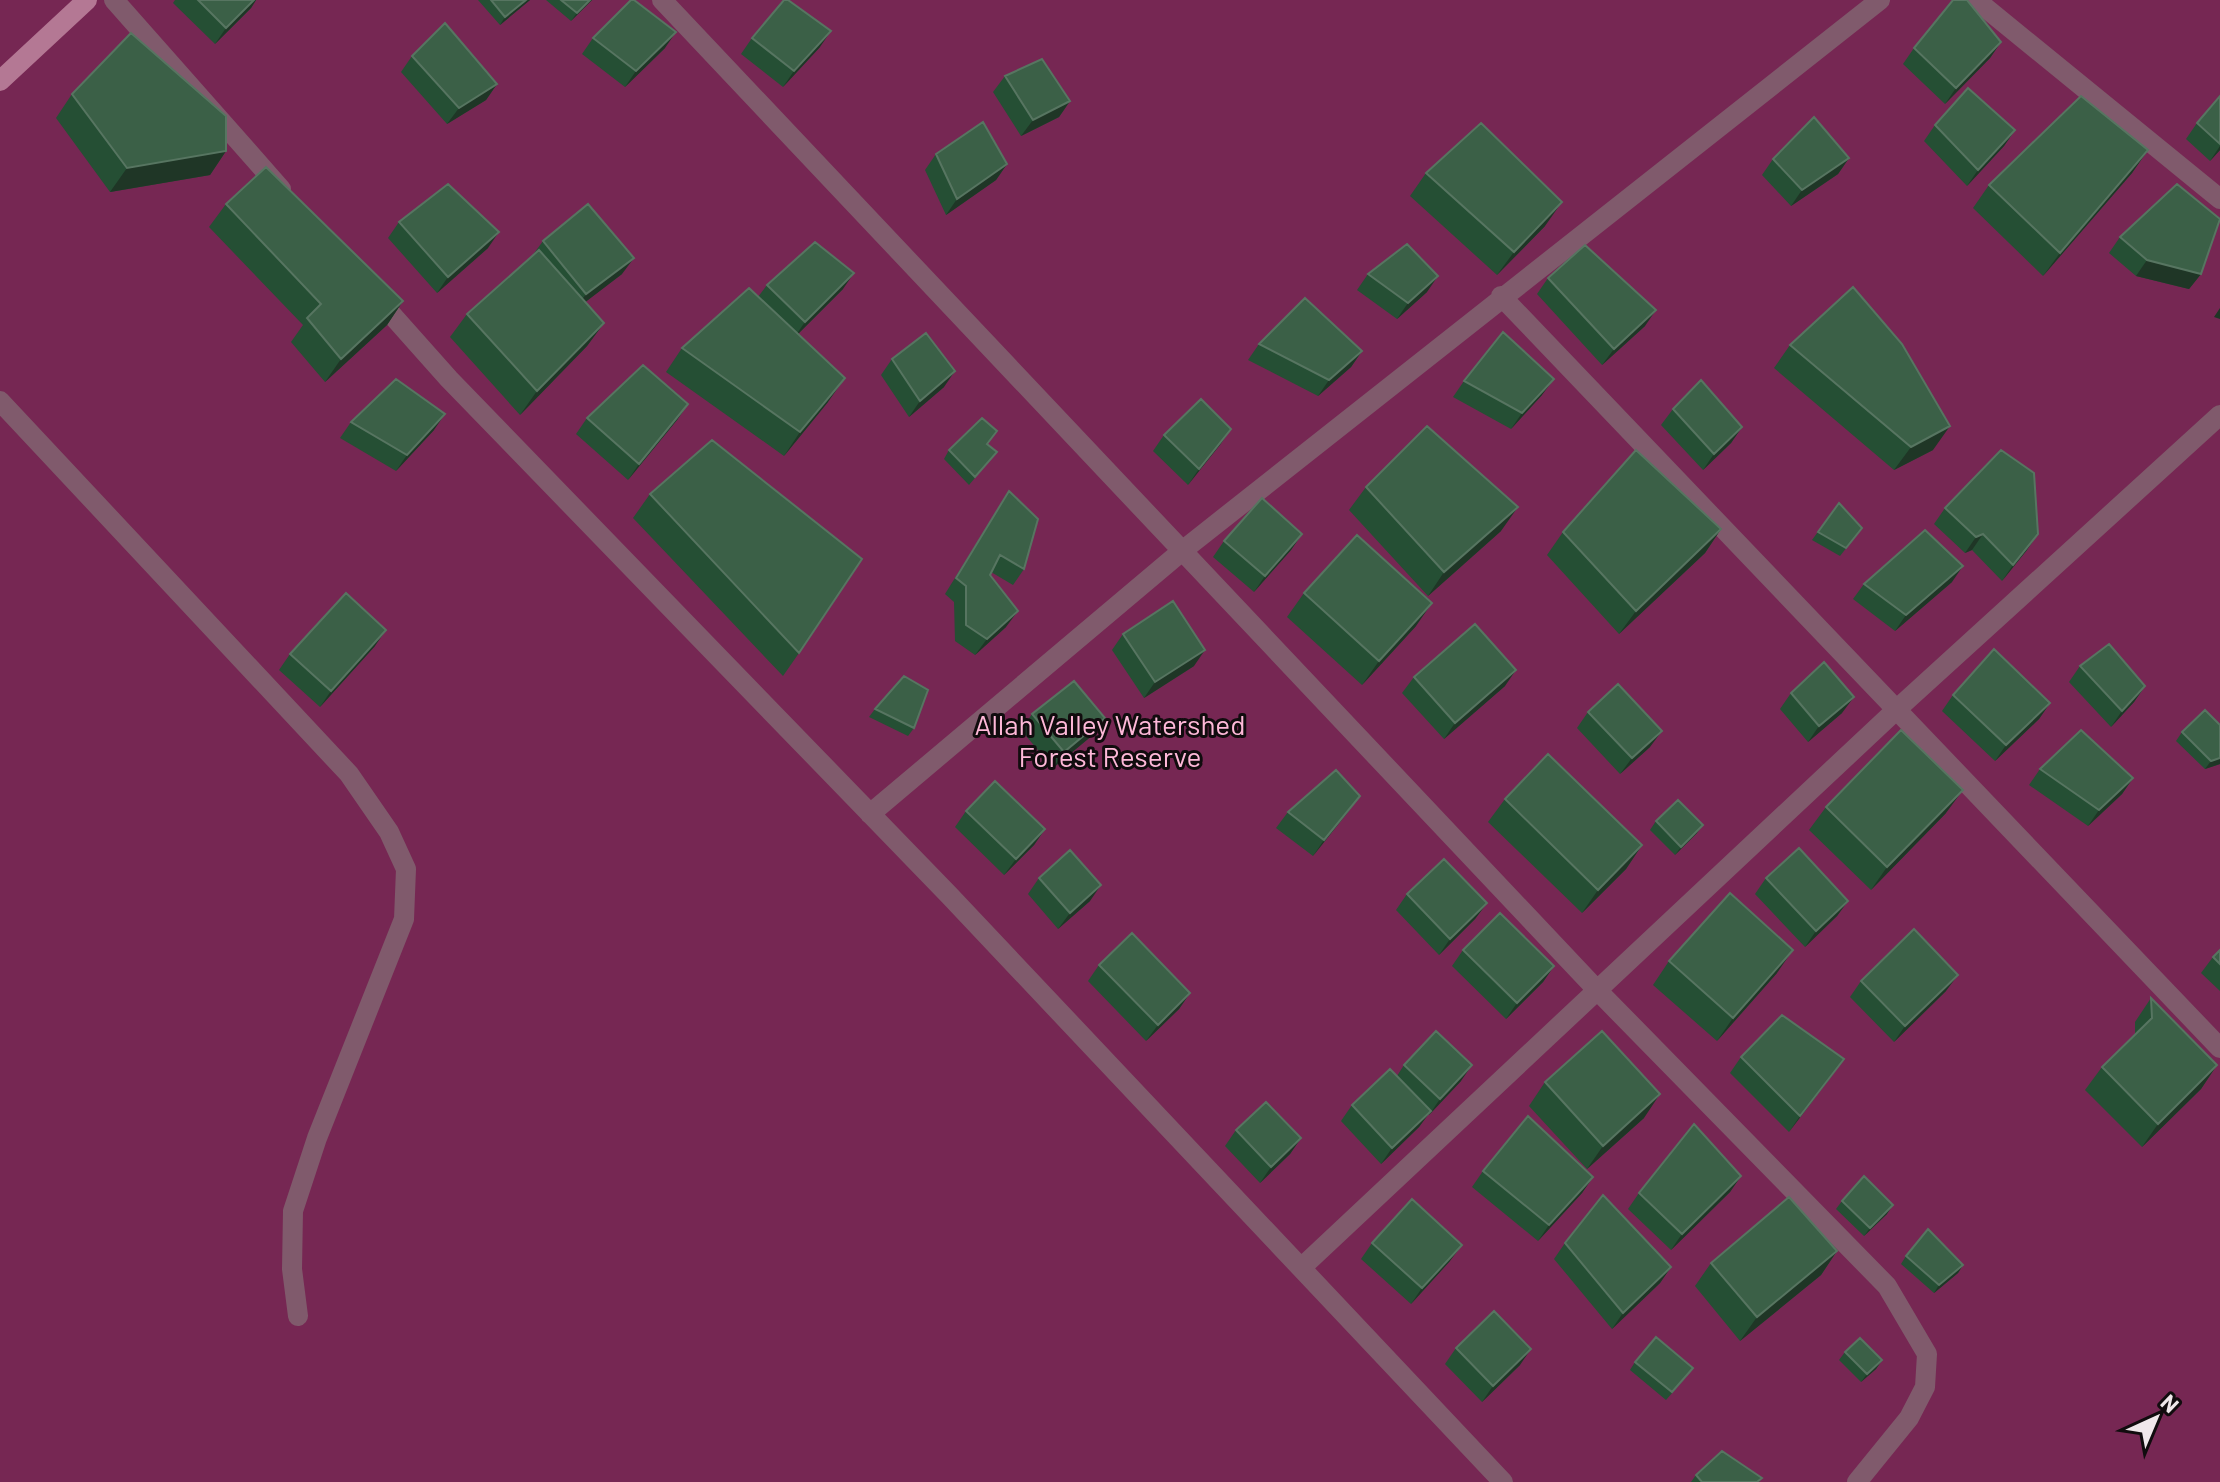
<svg xmlns="http://www.w3.org/2000/svg" width="2220" height="1482" font-family="Barlow,sans-serif">
<style>
.green{fill:#762753}
.lines{fill:none;stroke-linecap:round;stroke-linejoin:round}
.street{stroke:#805a6c;stroke-width:20}
.secondary{stroke:#b47894;stroke-width:20}
.wall{fill:#254f34}
.shaded-wall{fill:#1f3626}
.building{fill:#3b6047;stroke:#577561;stroke-width:2}
.labels{text-anchor:middle;stroke-width:6;stroke-linejoin:round;paint-order:stroke}
.park-label{font-size:28px;fill:#feb8d8;stroke:#110c0e}
</style>
<rect width="100%" height="100%" fill="#2c2126"/>
<path class="green" d="M0,0h2220v1482h-2220z"/>
<g class="lines">
<path class="street" d="M114,0l167,189
M662,0l937,992 288,294 40,68 -2,33 -16,31 -52,64
M1976,0l244,199
M1501,296l719,752
M376,297l73,82 500,516 554,587
M0,401l349,373 40,58 17,37 -2,50 -87,219 -24,73 -1,58 6,47
M870,814l312,-263 698,-551
M1301,1268l595,-558 324,-295"/>
<path class="secondary" d="M0,81l87,-81"/>
</g>
<path class="wall" d="M175,0h81l-5,8 -36,36 -42,-41z
M478,0h52l-30,25z
M546,0h46l-21,21z
M593,38l72,10 -40,39 -43,-33z
M752,38l68,9 -37,40 -42,-33z
M2001,42l-11,16 -45,46 -42,-40 11,-16z
M412,56l85,28 -11,16 -39,24 -46,-52z
M1005,76l65,25 -11,16 -38,19 -28,-44z
M72,94l154,57 -16,24 -100,17 -54,-74z
M2220,96v54l-10,11 -24,-22 11,-16z
M1935,125l80,5 -11,16 -37,40 -43,-45z
M2148,150l-16,23 -89,103 -70,-68 16,-23z
M936,154l71,10 -11,16 -50,35 -21,-45z
M1849,158l-11,16 -47,32 -29,-31 11,-16z
M1426,173l119,53 -48,49 -87,-79z
M226,204l177,97 -16,24 -62,57 -34,-40 12,-17 -94,-98z
M399,222l89,26 -51,45 -49,-55z
M2120,237l81,37 -12,15 -53,-13 -27,-23z
M543,241l79,33 -37,28 19,21 -17,23 -67,69 -70,-78 17,-23 65,-58z
M1368,274l59,18 -30,27 -40,-29z
M1548,278l97,48 -43,39 -65,-71z
M767,285l76,4 -45,45 30,68 -44,54 -118,-84 16,-24 76,-51z
M1259,344l103,7 -11,16 -33,29 -70,-36z
M1790,345l143,105 -39,20 -120,-102z
M892,359l52,28 -35,30 -28,-42z
M1464,381l78,14 -31,34 -58,-32z
M688,404l-11,16 -49,60 -52,-46 11,-16z
M1673,409l69,18 -11,16 -28,27 -42,-45z
M351,422l83,8 -38,41 -56,-33z
M1231,429l-43,56 -35,-34 11,-16z
M988,444l9,8 -28,33 -25,-26 5,-9z
M1366,487l135,44 -73,65 -79,-86z
M1009,491l15,78 -11,16 -22,-13 -1,3 16,52 -31,28 -20,-14 -1,-39 -9,-8z
M650,494l149,159 -16,23 -150,-158z
M1839,503l23,25 -22,28 -28,-16z
M1945,508l82,42 -25,31 -30,-31 -7,3 -31,-29z
M1721,529l-16,24 -86,81 -72,-79 16,-23z
M1302,534l-11,16 -37,42 -41,-35 11,-16z
M1952,582l-57,49 -42,-32 11,-15z
M1304,593l112,33 -54,59 -75,-68z
M1123,634l71,32 -50,32 -32,-48z
M375,646l-55,61 -41,-37 11,-16z
M2080,666l65,20 -11,16 -23,25 -42,-45z
M1414,677l91,9 -61,53 -42,-46z
M1791,693l51,20 -34,29 -28,-33z
M1953,695l97,8 -11,16 -44,42 -53,-50z
M875,709l39,19 -6,8 -39,-19z
M1588,712l62,35 -30,27 -43,-46z
M1032,714l62,20 -41,34 -32,-38z
M2220,725v39l-15,5 -29,-28 6,-9z
M2040,769l93,9 -11,16 -34,32 -59,-41z
M1505,799l137,46 -16,24 -44,44 -94,-91z
M1826,807l120,6 -75,77 -62,-60z
M966,811l79,18 -11,16 -30,30 -49,-48z
M1288,812h60l-35,44 -37,-28z
M1656,821l41,12 -22,22 -25,-25z
M1039,878l51,23 -32,28 -30,-35z
M1766,878l82,23 -11,15 -32,31 -50,-53z
M1407,894l80,9 -12,16 -36,36 -43,-45z
M1463,950l91,16 -11,16 -37,37 -54,-53z
M2220,950v41l-19,-18 12,-16z
M1669,961l108,12 -60,68 -64,-56z
M1099,965l91,28 -11,16 -33,32 -58,-60z
M1861,981l85,10 -52,51 -44,-45z
M2151,998l66,67 -16,24 -59,58 -57,-57 17,-23 33,-33v-12z
M1741,1057l92,17 -44,58 -59,-59z
M1404,1065l57,16 -32,34 -1,-1 -9,13 -38,37 -40,-43 11,-16 45,-29z
M1545,1082l99,36 -57,51 -58,-63z
M1236,1130l65,8 -11,16 -30,29 -35,-37z
M1483,1171l110,6 -11,16 -44,48 -66,-54z
M1741,1176l-11,16 -59,58 -43,-41 11,-16z
M1842,1201l45,13 -23,22 -28,-27z
M1372,1243l78,18 -39,43 -50,-45z
M1565,1243l106,24 -11,16 -48,46 -58,-70z
M1837,1251l-16,24 -81,66 -45,-55 16,-23z
M1906,1256l57,9 -5,8 -24,20 -33,-29z
M1456,1348l64,17 -38,37 -37,-38z
M1845,1352l37,8 -6,9 -15,13 -22,-22z
M1635,1362l52,14 -21,24 -36,-30z
M1696,1475l66,3 -3,4h-68z"/>
<path class="shaded-wall" d="M254,0h2l-5,8 -36,36 11,-16z
M526,0h4l-30,25 5,-8z
M590,0h2l-21,21 6,-8z
M831,31l-11,16 -37,40 11,-16z
M676,32l-11,16 -40,39 11,-16z
M2001,42l-11,16 -45,46 11,-16z
M497,84l-11,16 -39,24 12,-16z
M1070,101l-11,16 -38,19 12,-16z
M2015,130l-11,16 -37,40 11,-16z
M2220,146v4l-10,11z
M2148,150l-16,23 -89,103 17,-23z
M226,151l-16,24 -100,17 17,-24z
M1849,158l-11,16 -47,32 11,-16z
M1007,164l-11,16 -50,35 11,-16z
M1562,202l-17,24 -48,49 17,-23z
M499,232l-11,16 -51,45 11,-16z
M634,258l-12,16 -47,36 11,-16z
M2147,260l54,14 -12,15 -53,-13z
M854,273l-11,16 -49,49 11,-16z
M1438,276l-11,16 -30,27 11,-16z
M403,301l-16,24 -62,57 16,-23z
M2220,308v11l-6,-2z
M1656,310l-11,16 -43,39 12,-16z
M604,323l-17,23 -67,69 17,-24z
M1362,351l-11,16 -33,29 11,-16z
M955,371l-11,16 -35,30 11,-16z
M845,378l-17,24 -44,54 16,-24z
M1554,379l-12,16 -31,34 11,-16z
M688,404l-11,16 -49,60 11,-16z
M445,414l-11,16 -38,41 11,-16z
M1950,426l-17,24 -39,20 17,-23z
M1742,427l-11,16 -28,27 11,-16z
M1231,429l-11,16 -32,40 11,-16z
M1518,507l-17,24 -73,65 16,-24z
M1721,529l-16,24 -86,81 17,-23z
M1302,534l-11,16 -37,42 11,-16z
M1983,534l-11,16 -7,3 11,-16z
M2038,534l-11,16 -25,31 11,-16z
M1963,566l-11,16 -57,49 11,-16z
M1432,603l-16,23 -54,59 17,-24z
M1018,611l-12,16 -31,28 12,-16z
M386,630l-11,16 -55,61 11,-16z
M1205,650l-11,16 -50,32 11,-16z
M1516,670l-11,16 -61,53 11,-16z
M2145,686l-11,16 -23,25 11,-16z
M1854,697l-12,16 -34,29 11,-16z
M2050,703l-11,16 -44,42 11,-16z
M1105,718l-11,16 -41,34 11,-16z
M1662,731l-12,16 -30,27 12,-16z
M2220,758v6l-15,5 6,-8z
M2133,778l-11,16 -34,32 11,-16z
M1963,790l-17,23 -75,77 16,-23z
M1360,796l-12,16 -35,44 11,-16z
M1703,825l-6,8 -22,22 6,-8z
M1045,829l-11,16 -30,30 12,-16z
M1642,845l-16,24 -44,44 16,-23z
M1101,885l-11,16 -32,28 12,-16z
M1848,901l-11,15 -32,31 11,-16z
M1487,903l-12,16 -36,36 11,-16z
M1793,950l-16,23 -60,68 16,-23z
M1554,966l-11,16 -37,37 11,-16z
M1958,975l-12,16 -52,51 11,-16z
M1190,993l-11,16 -33,32 12,-16z
M1844,1059l-11,15 -44,58 11,-16z
M1472,1065l-11,16 -32,34 11,-16z
M2217,1065l-16,24 -59,58 16,-23z
M1660,1094l-16,24 -57,51 16,-23z
M1431,1111l-12,16 -38,37 11,-16z
M1301,1138l-11,16 -30,29 11,-16z
M1741,1176l-11,16 -59,58 11,-16z
M1593,1177l-11,16 -44,48 11,-16z
M1893,1205l-6,9 -23,22 6,-8z
M1462,1245l-12,16 -39,43 11,-16z
M1837,1251l-16,24 -81,66 17,-24z
M1963,1265l-5,8 -24,20 5,-8z
M1671,1267l-11,16 -48,46 11,-16z
M1531,1349l-11,16 -38,37 11,-16z
M1882,1360l-6,9 -15,13 6,-8z"/>
<path class="building" d="M198,0h56l-28,28z
M491,0h35l-21,17z
M561,0h29l-13,13z
M631,0h3l42,32 -40,39 -43,-33z
M784,0h4l43,31 -37,40 -42,-33z
M1953,0h14l34,42 -45,46 -42,-40z
M445,23l52,61 -38,24 -47,-52z
M131,33l95,83v35l-99,17 -55,-74z
M1042,59l28,42 -37,19 -28,-44z
M1968,88l47,42 -37,40 -43,-45z
M2081,96l67,54 -88,103 -71,-68z
M2220,96v48l-23,-21z
M1814,117l35,41 -47,32 -29,-31z
M983,122l24,42 -50,35 -21,-45z
M1481,123l81,79 -48,50 -88,-79z
M266,167l137,134 -62,58 -34,-41 14,-14 -95,-100z
M448,184l51,48 -51,45 -49,-55z
M2177,184l43,35 -19,55 -54,-14 -27,-23z
M588,204l46,54 -48,36 -43,-53z
M815,242l39,31 -49,49 -38,-37z
M1407,244l31,32 -30,27 -40,-29z
M1585,245l71,65 -42,39 -66,-71z
M539,250l65,73 -67,68 -70,-77z
M1853,287l49,57 48,82 -39,21 -121,-102z
M749,288l96,90 -45,54 -118,-84z
M1305,298l57,53 -33,29 -70,-36z
M1503,332l51,47 -32,34 -58,-32z
M926,333l29,38 -35,30 -28,-42z
M643,365l45,39 -49,60 -52,-46z
M396,379l49,35 -38,41 -56,-33z
M1701,380l41,47 -28,27 -41,-45z
M1201,399l30,30 -32,40 -35,-34z
M982,418l15,13 -10,13 10,8 -22,25 -26,-27z
M1427,426l91,81 -74,65 -78,-85z
M712,440l150,119 -63,94 -149,-159z
M1636,450l85,79 -85,82 -73,-79z
M2001,450l33,23 4,61 -25,31 -30,-31 -7,3 -31,-29z
M1009,491l29,28 -14,50 -24,-14 -10,20 28,36 -31,28 -21,-14v-39l-10,-8z
M1262,498l40,36 -37,42 -41,-35z
M1839,503l23,25 -16,20 -28,-16z
M1925,530l38,36 -57,49 -42,-31z
M1357,535l75,68 -53,58 -75,-68z
M346,593l40,37 -55,61 -41,-37z
M1173,601l32,49 -50,32 -32,-48z
M1475,624l41,46 -61,53 -41,-46z
M2109,644l36,42 -23,25 -42,-45z
M1994,649l56,54 -44,42 -53,-50z
M1824,662l30,35 -35,29 -28,-33z
M904,676l24,14 -14,38 -39,-19z
M1074,681l31,37 -41,34 -32,-38z
M1618,684l44,47 -30,27 -44,-46z
M2205,710l15,15v33l-9,3 -29,-29z
M1901,730l62,60 -76,77 -61,-60z
M2081,730l52,48 -34,32 -59,-41z
M1548,754l94,91 -44,45 -93,-91z
M1336,770l24,26 -36,44 -36,-28z
M995,781l50,48 -29,30 -50,-48z
M1678,800l25,25 -22,22 -25,-26z
M1799,848l49,53 -32,30 -50,-53z
M1070,850l31,35 -31,28 -31,-35z
M1444,859l43,44 -37,36 -43,-45z
M1730,893l63,57 -60,68 -64,-57z
M1500,913l54,53 -37,37 -54,-53z
M1914,929l44,46 -53,51 -44,-45z
M1132,933l58,60 -32,32 -59,-60z
M2220,950v14l-7,-7z
M2151,998l66,67 -59,59 -56,-57 50,-49z
M1782,1015l62,44 -44,57 -59,-59z
M1436,1031l36,34 -32,34 -36,-34z
M1602,1031l58,63 -57,52 -58,-64z
M1390,1069l41,42 -39,37 -40,-43z
M1266,1102l35,36 -30,29 -35,-37z
M1528,1116l65,61 -44,48 -66,-54z
M1694,1124l47,52 -59,58 -43,-41z
M1864,1176l29,29 -23,23 -28,-27z
M1603,1195l68,72 -48,46 -58,-70z
M1789,1197l48,54 -80,66 -46,-54z
M1412,1199l50,46 -40,43 -50,-45z
M1928,1229l35,36 -24,20 -33,-29z
M1494,1311l37,38 -38,37 -37,-38z
M1656,1337l37,31 -21,24 -37,-30z
M1860,1338l22,22 -15,14 -22,-22z
M1722,1451l40,27 -5,4h-55l-6,-7z"/>
<g class="labels">
<g class="park-label">
<text x="1110" y="735">Allah Valley Watershed<tspan x="1110" dy="32">Forest Reserve</tspan></text>
</g>
</g>
<g transform="translate(2156 1418) rotate(44)" stroke="#110c0e" stroke-width="6" paint-order="stroke">
<path d="M0-6L14 30L0 20L-14 30Z" fill="#f0e8eb"/>
<text y="-12" font-size="22" font-weight="bold" text-anchor="middle" fill="#f0e8eb">N</text>
</g>
</svg>
